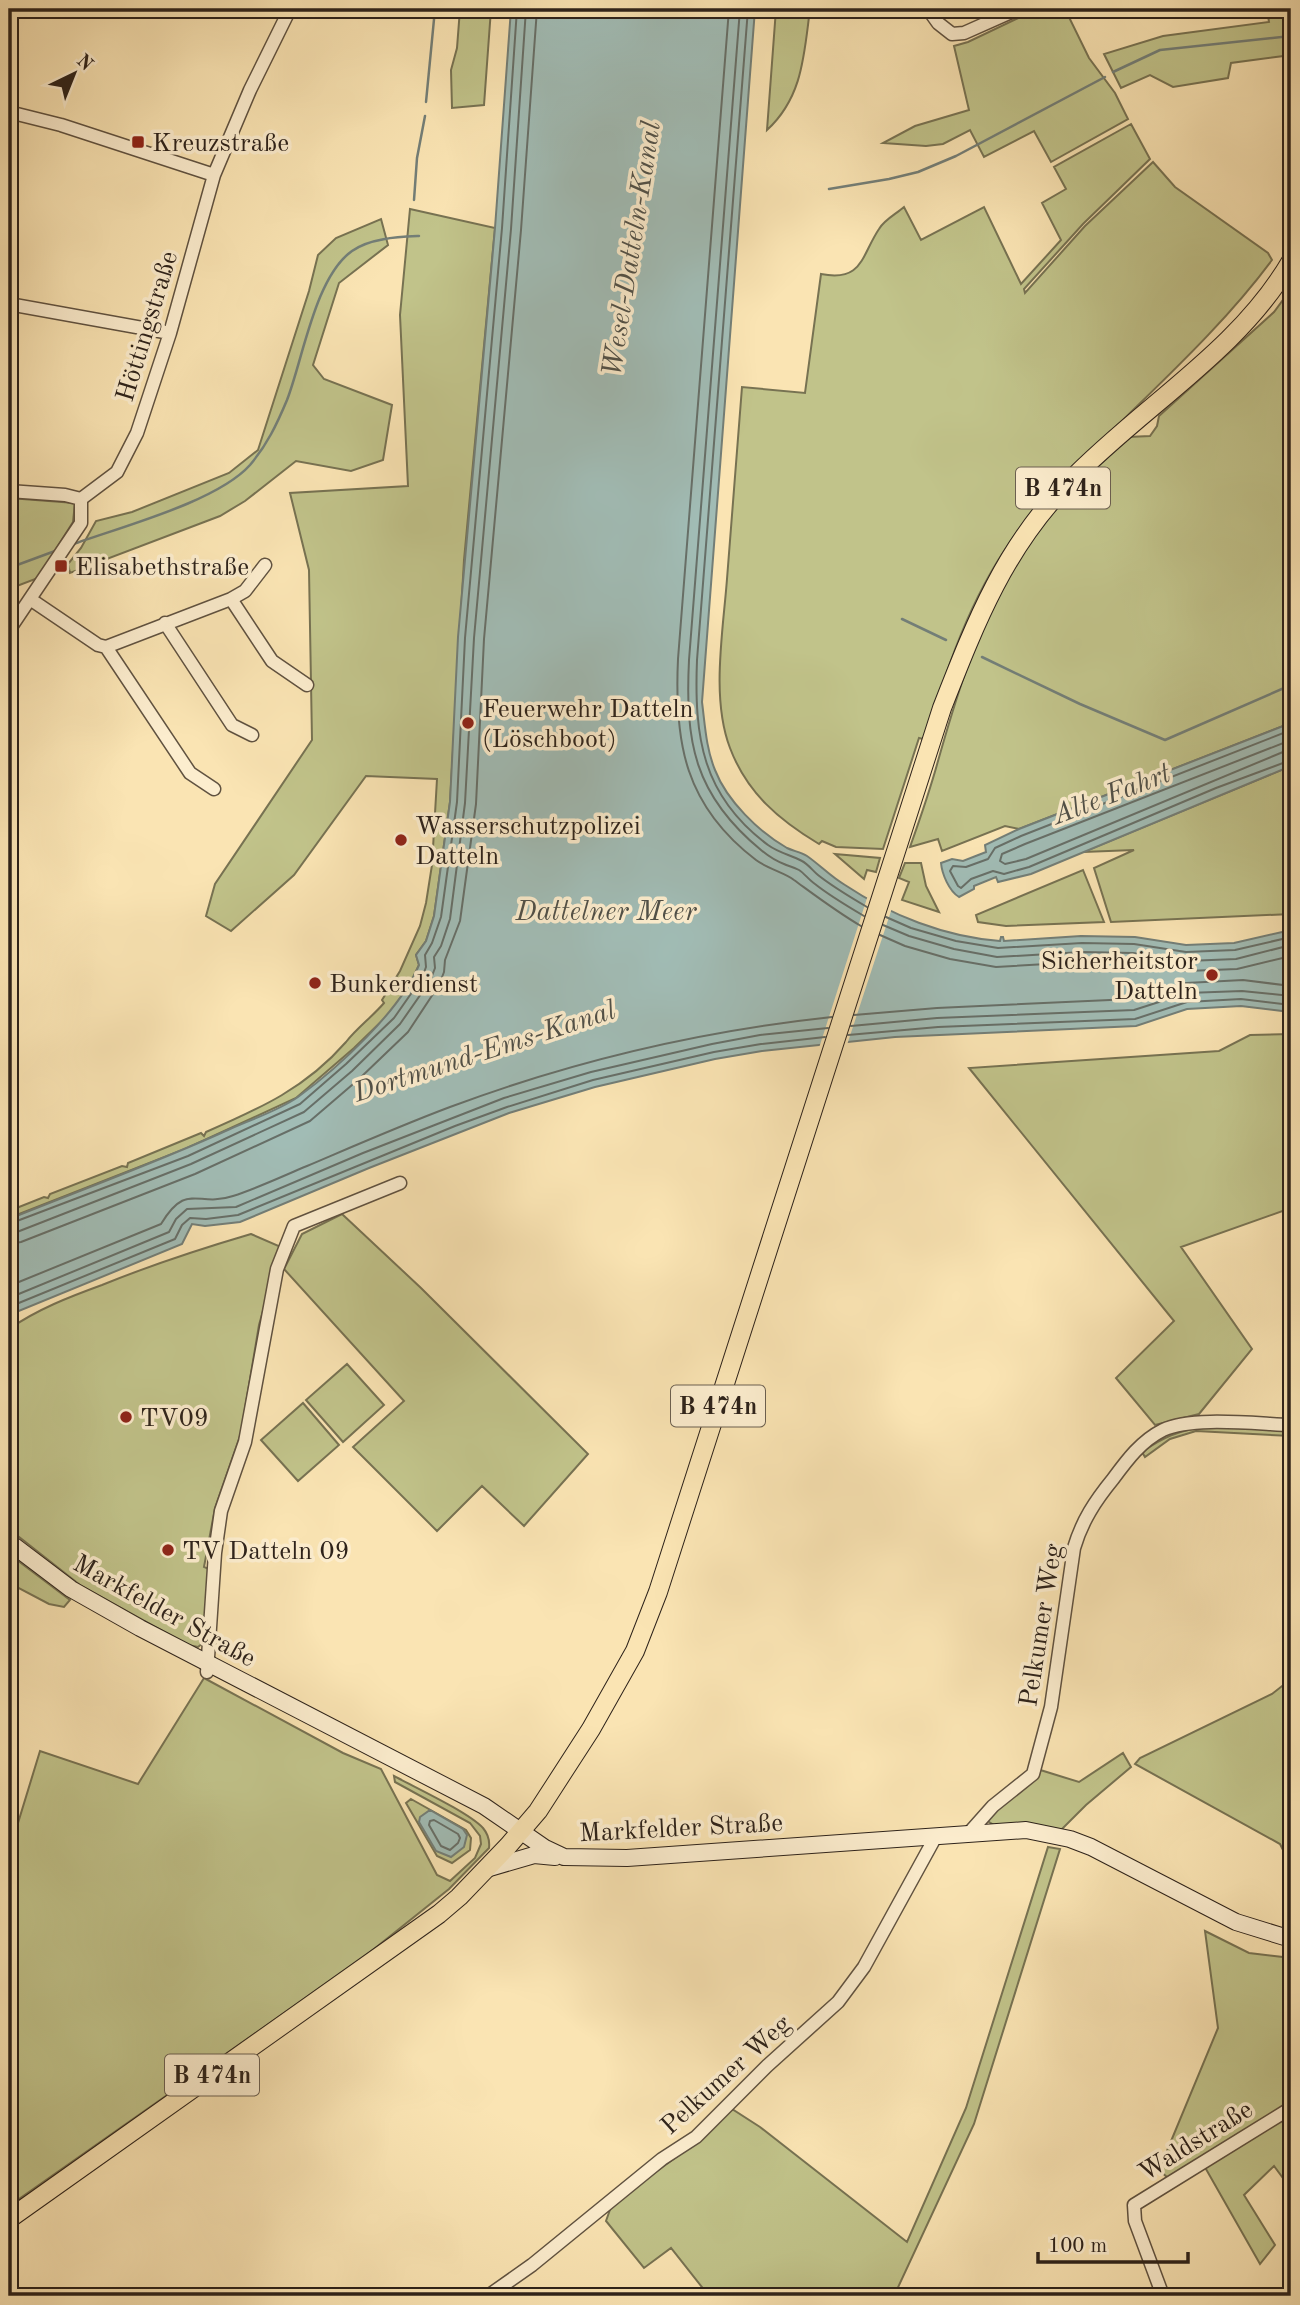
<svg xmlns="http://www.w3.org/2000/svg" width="1300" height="2305" font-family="'Old Standard TT',serif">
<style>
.green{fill:#c1c38a;stroke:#777252;stroke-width:2}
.water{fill:#a1bcb5;stroke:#737e77;stroke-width:2}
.pier{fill:#fae4b3}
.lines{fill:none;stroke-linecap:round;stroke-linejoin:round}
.shore{stroke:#676f68;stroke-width:2}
.stream{stroke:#737e77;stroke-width:2.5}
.street-casing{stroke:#605240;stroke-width:15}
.secondary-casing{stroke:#2d221a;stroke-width:18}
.primary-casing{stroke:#2d221a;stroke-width:20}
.street{stroke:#fcedce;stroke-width:12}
.secondary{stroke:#fcedce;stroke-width:16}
.primary{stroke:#fae4b3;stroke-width:18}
.poi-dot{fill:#8f2418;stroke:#fcedce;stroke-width:2.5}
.labels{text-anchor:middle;stroke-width:7;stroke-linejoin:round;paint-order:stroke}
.shield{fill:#fcedce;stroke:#6b5f50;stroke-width:2}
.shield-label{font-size:24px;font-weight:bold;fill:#2d221a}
.poi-label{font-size:26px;fill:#2d221a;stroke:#fcedce;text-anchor:start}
.street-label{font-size:26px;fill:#2d221a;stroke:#fcedce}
.water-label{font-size:28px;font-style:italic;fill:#505048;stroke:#fcedce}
</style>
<rect width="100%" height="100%" fill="#fae4b3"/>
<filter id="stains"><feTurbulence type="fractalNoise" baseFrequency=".00286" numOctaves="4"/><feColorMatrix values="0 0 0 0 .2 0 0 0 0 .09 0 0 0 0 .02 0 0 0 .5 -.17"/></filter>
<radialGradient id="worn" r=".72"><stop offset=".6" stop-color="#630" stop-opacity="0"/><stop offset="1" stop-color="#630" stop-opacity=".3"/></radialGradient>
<path class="green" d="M460,9h31l-7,96 -32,3 -1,-38 6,-22z
M776,9h34c-6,45 -7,88 -43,121z
M1037,9h28l24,49 26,35 13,26 -77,43 -17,-31 -50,26 -14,-27 -27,14 -17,2 -43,-3 32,-17 54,-16 -15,-64 14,-4z
M1267,9h24v46l-60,8 -3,15 -55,9 -23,-12 -29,13 -17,-34 59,-18 106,-14z
M1131,124l19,35 -67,65 -59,65 1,4 60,-67 68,-64 22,25 93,66 4,7c-58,78 -134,142 -201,212 -15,17 -33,33 -47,51 -49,62 -78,141 -97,217l-8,-2 -36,111 -47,-2 -14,-6 -3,3c-40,-24 -72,-51 -89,-96 -19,-50 -7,-116 -3,-169 5,-64 10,-128 15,-192l63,6 16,-119c42,8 40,-18 58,-45 5,-9 17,-15 25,-22l17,33 63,-33 37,77 40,-44 -19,-37 24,-14 -12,-22z
M410,209l85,19 -31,332 -14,242 -16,114 -8,25 -10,14 3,10 -10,21 -20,28 -35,34 -58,50 -111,51 -176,69v-7l35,-14 4,1 2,-4 72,-28 5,1 1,-4 73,-30 3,3 2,-4c55,-24 100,-44 140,-90 11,-14 26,-25 38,-39l-2,-3 18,-29 20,-45 6,-23 6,-38 5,-86 -71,-3 -72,99 -63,56 -25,-15 9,-32 97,-144 -3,-170 -19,-77 118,-7 -8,-171z
M381,219l7,26 -49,38 -26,82 11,14 68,26 -9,55 -32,11 -55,-10 -51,40 -25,15 -150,57 -2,-9 13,-16 15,-27 36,-9 97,-39 29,-23 51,-159 9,-36 18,-17z
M1291,289v434l-272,106 -14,-3 -63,25 -4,-12 -28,8c10,-28 20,-57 28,-86 17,-60 35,-118 63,-174 30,-58 80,-106 127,-150l22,-1 7,-10 2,-10 115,-104z
M9,498l66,5 -2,19 -35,56 -29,11z
M1291,766v148l-180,8 -17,-54 40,-18 -51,2z
M835,854l45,4 -4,14 -9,-2 -3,9z
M905,863h16l5,23 13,26 -37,-12 7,-18 -10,-4z
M1083,870l21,52 -98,4 -28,-4 -2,-7z
M1291,1034v174l-110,39 71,102 -53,65 -44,11 -39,-47 58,-57 -205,-253 250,-17 31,-16z
M342,1214l79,74 167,166 -64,72 -42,-40 -45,45 -84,-84 51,-46 -120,-132 18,-35z
M251,1234l30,13 -22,78 -18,108 -26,75 -11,59 7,3 -8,73 -5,4 -10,-2 -108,-60 -71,-56v-200c29,-20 60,-32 93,-44 49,-20 98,-36 149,-51z
M347,1364l37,41 -41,37 -37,-42z
M303,1403l36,42 -41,36 -37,-41z
M1204,1427l87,3v6l-95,-5 -26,8 -25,18 -3,-5c20,-14 37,-22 62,-25z
M9,1554l61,46 -6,7 -15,-3 -40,-21z
M204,1678l139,75 38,16 56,106 13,6 25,-23 6,-14 -1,-8 -10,-13 -75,-41 -1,-6c22,12 74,36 89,52 5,6 7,12 6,20l-40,41 -85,68 -355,249v-371l5,1 26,-85 98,33z
M1291,1679v171l-5,6 -6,-12 -145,-80 5,-6 132,-64z
M1123,1753l8,14 -45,38 -26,26 -66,-6 -8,-5 51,-51 42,13z
M411,1799l55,31 5,8 -1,12 -18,13 -15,-7 -31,-53z
M1048,1847l12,2 -86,275 -80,172h-185l-38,-48 -27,20 -38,-47 6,-17 67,-49 53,-46 28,18 147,115 59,-134z
M1205,1931l44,22 42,5v231l-17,-23 -30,29 31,50 -15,19 -58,-102 -34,16 -9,-8 59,-142z"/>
<path class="water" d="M511,9h244l-53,693c3,23 4,46 13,68 12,31 44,62 72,78 6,3 14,4 20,8 13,9 24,21 38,29 45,30 100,52 155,56l1,-4h2l1,4 77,-5 54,1 51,8 48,-2 57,-13v82l-50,-6 -54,3 -51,17 -241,11 -133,14 -47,8 -120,28 -86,26 -140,55 -129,54 -35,4 -13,-2 -10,20 -173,71v-96c74,-30 149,-57 221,-90 22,-10 48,-18 68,-32 40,-29 102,-86 121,-132l-3,-10 10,-14 8,-25 16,-114 8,-165 37,-409z
M1291,723v43l-260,108 -33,8 -2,-5 -22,9v3l-15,8c-10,-6 -17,-23 -18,-34l11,-4 11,2 23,-9 -1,-7 34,-16z
M430,1810l33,19 4,6 -3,12 -13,10 -15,-6 -17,-29 1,-5z"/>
<path class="pier" d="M868,895l24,13 -45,137 -28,3z"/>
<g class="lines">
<path class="shore" d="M729,9l-51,650c-4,84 7,147 78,201 12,9 29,13 38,20 22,16 43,32 67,46
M740,9l-51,651c-4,82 5,135 72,190 6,5 15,11 23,14 4,2 10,3 15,6 5,3 10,10 16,14 15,12 32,22 49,32
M748,9l-51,651c-3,77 5,136 71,185 11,8 23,10 34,16 6,3 11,10 16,14 15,12 32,22 49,32
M1291,730l-270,106 -26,12 -7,11 -22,8 -13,-1 -3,5 8,15 3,2 10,-9 22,-8 11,3 25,-7 187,-79 75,-28
M1291,740l-266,104 -23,10 -2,7 5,3 21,-5 257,-107 8,-1
M886,917l25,11 45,13 42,7 84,-5 52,1 52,8 49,-2 56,-13
M883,925l26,11 45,13 43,8 85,-5 51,1 54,8 49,-2 55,-14
M880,935l25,11 45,13 46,8 86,-5 51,1 54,8 50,-2 54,-13
M854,1015l83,-7 195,-9 54,-16 57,-3 48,6
M851,1026l86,-8 197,-8 53,-17 55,-2 49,5
M848,1035l90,-8 197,-8 52,-17 54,-3 50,6
M9,1224l179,-68 112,-52 46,-40 48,-46 28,-40 4,-11 -1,-12 7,-12 9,-26 16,-115 8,-164 37,-410 15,-219
M9,1233l8,-1 174,-68 113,-52 48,-41 48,-47 30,-43 5,-13 -1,-11 7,-11 9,-27 15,-116 9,-165 37,-409 15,-220
M9,1244l12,-2 174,-68 115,-53 49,-42 49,-47 31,-47 5,-13 1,-12 15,-39 16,-117 8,-165 37,-409 16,-221
M9,1286l152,-62c26,-43 36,-16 72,-28 25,-8 50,-20 74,-30 47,-20 95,-41 143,-59 123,-46 251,-76 382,-90
M9,1298l160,-66 7,-13 11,-10 49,-2 127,-54 141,-55 87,-26 121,-28 48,-9 68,-7
M9,1307l166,-68 7,-14 8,-7 16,1 32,-4 217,-89 52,-19 86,-27 121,-28 47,-8 64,-7
M430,1821l4,-1 24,14 2,4 -2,5 -8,7 -9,-4 -12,-21z"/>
<path class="stream" d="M1113,72l47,-22 131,-14
M426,102l9,-93
M829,189l60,-10 29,-7 38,-16 149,-79
M414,200l3,-42 8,-42
M71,545c49,-18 146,-43 179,-80 17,-20 27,-41 37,-65 16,-41 28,-123 65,-149 18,-13 46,-14 67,-15
M9,568l46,-17
M902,619l44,21
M982,657l98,47 85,36 126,-55"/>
<defs>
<path id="street" d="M928,9l10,14 14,11 12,-1 54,-24
M9,112l52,13 153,50
M9,304l161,29
M9,491l56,4 16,4
M30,599l68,46 8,2 84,126 24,16
M231,599l41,62 35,24
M165,623l67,102 20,10
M9,630l72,-107v-24l36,-27 20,-39 33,-100 44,-158 36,-85 40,-81
M106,647l125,-48 14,-8 20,-26
M207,1672l8,-119 6,-42 24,-69 32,-173 17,-43 106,-43
M969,1833l24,-27 40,-32 18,-67 23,-159c8,-27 21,-47 39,-69 14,-19 28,-38 50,-49 29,-14 94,-6 128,-5
M488,2296l44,-31 130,-106 34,-22 71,-71 71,-64 26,-35 72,-131
M1163,2296l-28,-75 -1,-16 157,-97"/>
<path id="secondary" d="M9,1542l62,47 69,39 344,178 61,42 19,9 63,1 399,-28 44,9 21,8 145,75 55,17
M486,1869l48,-14 21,2"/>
<path id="primary" d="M9,2219l430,-305 20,-17 49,-51 30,-35 53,-82 44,-78 23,-59 284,-884c33,-84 62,-160 127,-226 72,-75 169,-130 222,-221"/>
</defs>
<use href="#street" class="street-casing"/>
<use href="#secondary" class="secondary-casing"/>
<use href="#primary" class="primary-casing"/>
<use href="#street" class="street"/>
<use href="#secondary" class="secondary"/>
<use href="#primary" class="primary"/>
</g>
<g class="poi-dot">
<rect x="131" y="135" width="14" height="14" rx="3.5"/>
<rect x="54" y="559" width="14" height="14" rx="3.5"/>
<circle cx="468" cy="723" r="7"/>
<circle cx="401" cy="840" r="7"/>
<circle cx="1212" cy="975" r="7"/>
<circle cx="315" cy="983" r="7"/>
<circle cx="126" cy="1417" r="7"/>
<circle cx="168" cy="1550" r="7"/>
</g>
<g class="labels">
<g class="shield">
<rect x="1016" y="467.5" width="94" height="41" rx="5"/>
<rect x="671" y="1385.5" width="94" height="41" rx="5"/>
<rect x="165" y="2054.5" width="94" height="41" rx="5"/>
</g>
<g class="shield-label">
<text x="1063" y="496">B 474n</text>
<text x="718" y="1414">B 474n</text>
<text x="212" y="2083">B 474n</text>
</g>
<g class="poi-label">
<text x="152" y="151">Kreuzstraße</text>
<text x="75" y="575">Elisabethstraße</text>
<text x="482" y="717">Feuerwehr Datteln<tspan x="482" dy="30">(Löschboot)</tspan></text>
<text x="415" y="834">Wasserschutzpolizei<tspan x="415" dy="30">Datteln</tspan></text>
<text x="1198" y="969" text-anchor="end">Sicherheitstor<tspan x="1198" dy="30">Datteln</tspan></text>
<text x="329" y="992">Bunkerdienst</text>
<text x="140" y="1426">TV09</text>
<text x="182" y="1559">TV Datteln 09</text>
</g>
<g class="street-label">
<text transform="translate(146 326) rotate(-73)" y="9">Höttingstraße</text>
<text transform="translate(165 1610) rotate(29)" y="9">Markfelder Straße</text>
<text transform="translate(1040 1625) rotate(-81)" y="9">Pelkumer Weg</text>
<text transform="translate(681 1827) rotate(-3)" y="9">Markfelder Straße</text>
<text transform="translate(725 2074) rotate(-42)" y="9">Pelkumer Weg</text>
<text transform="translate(1195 2140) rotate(-32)" y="9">Waldstraße</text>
</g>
<g class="water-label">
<text transform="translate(630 249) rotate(-81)" y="10">Wesel-Datteln-Kanal</text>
<text transform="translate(1111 793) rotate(-21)" y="10">Alte Fahrt</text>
<text x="606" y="920">Dattelner Meer</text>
<text transform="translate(484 1050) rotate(-18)" y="10">Dortmund-Ems-Kanal</text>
</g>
</g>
<rect width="1300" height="2305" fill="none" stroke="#fae4b3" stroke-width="35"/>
<rect x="10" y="10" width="1279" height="2284" fill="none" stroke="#2d221a" stroke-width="3.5"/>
<rect x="18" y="18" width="1265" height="2270" fill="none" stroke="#2d221a" stroke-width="2"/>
<g transform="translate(74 74) rotate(43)" stroke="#fcedce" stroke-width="5" paint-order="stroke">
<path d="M0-5L12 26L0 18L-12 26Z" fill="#2d221a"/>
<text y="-10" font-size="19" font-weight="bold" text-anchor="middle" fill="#2d221a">N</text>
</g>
<path d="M1038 2252v10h150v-10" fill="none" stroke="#2d221a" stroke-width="3.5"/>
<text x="1048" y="2252" font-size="21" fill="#2d221a" stroke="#fcedce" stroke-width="5" paint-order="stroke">100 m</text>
<rect width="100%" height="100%" filter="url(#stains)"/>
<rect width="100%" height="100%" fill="url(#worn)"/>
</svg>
